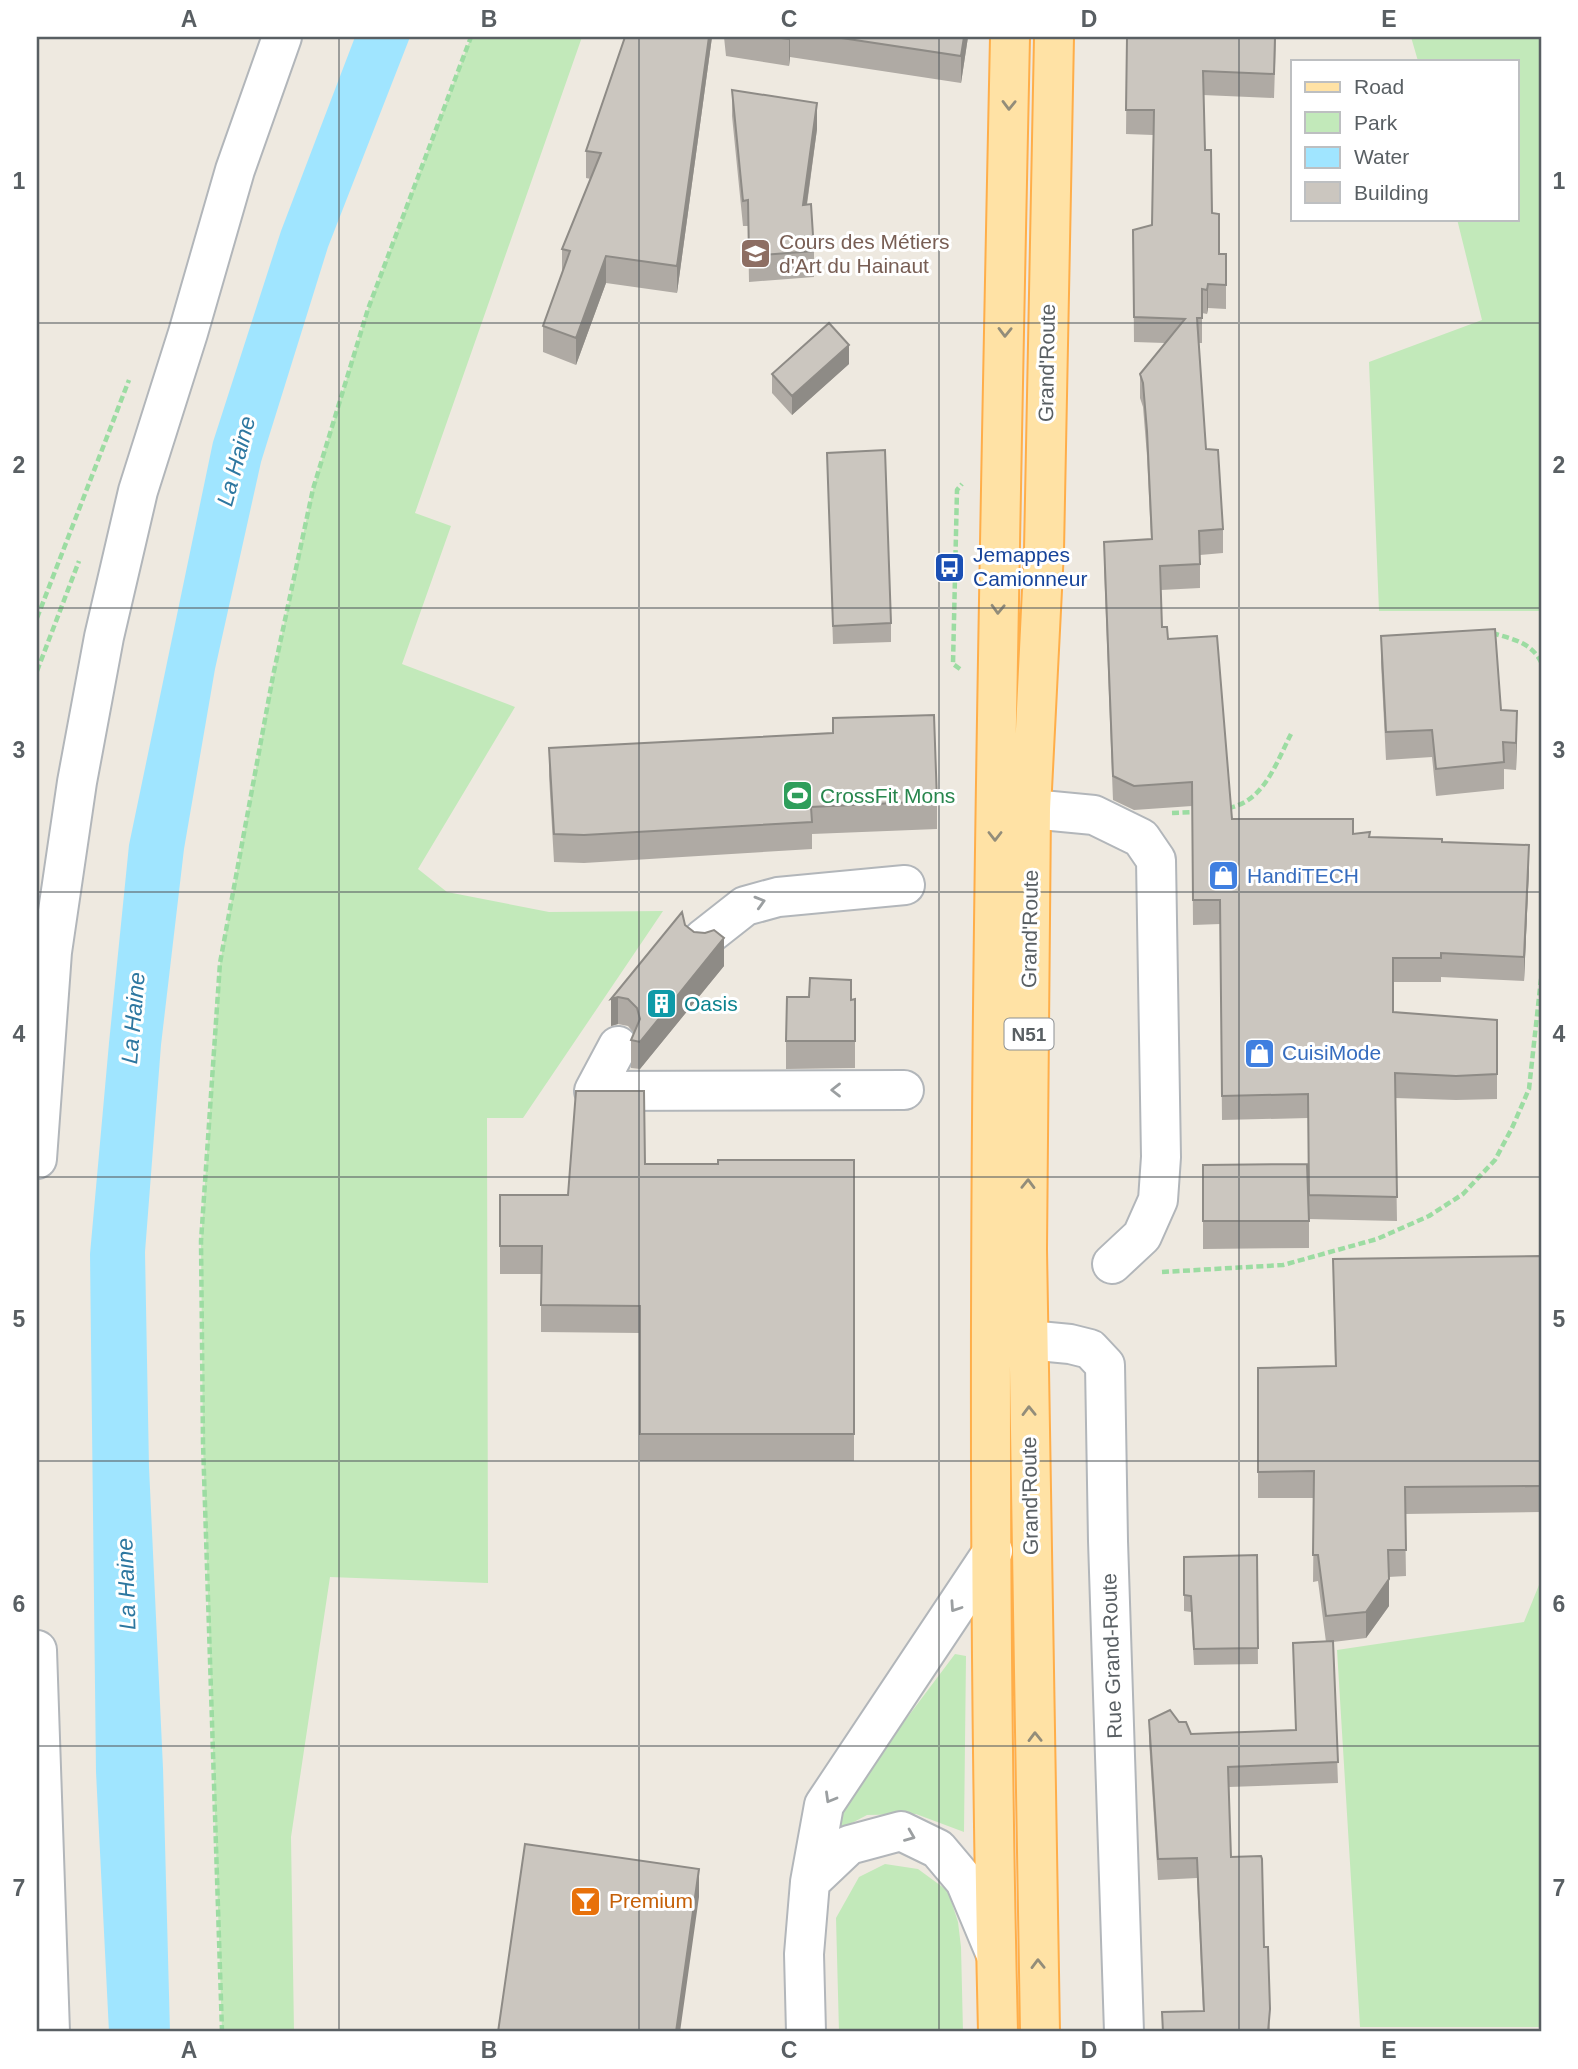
<svg xmlns="http://www.w3.org/2000/svg" width="1578" height="2069" font-family="Helvetica,sans-serif">
<style>
.green{fill:#c2e9ba}
.water{fill:#a0e5ff}
.lines{fill:none;stroke-linecap:round;stroke-linejoin:round}
.minor-casing{stroke:#b2b6ba;stroke-width:42}
.major-casing{stroke:#ffae49;stroke-width:42}
.path{stroke:#9cdca2;stroke-width:4.5;stroke-dasharray:7 3.5;stroke-linecap:butt}
.minor{stroke:#fff;stroke-width:38}
.major{stroke:#ffe2a5;stroke-width:38}
.wall{fill:#afaaa4}
.shaded-wall{fill:#8e8b86}
.building{fill:#cbc6bf;stroke:#8e8b86;stroke-width:2}
.oneway{stroke:#938d7a}
.oneway2{stroke:#9b9fa1}
.grid{fill:none;stroke:#595f63;stroke-width:2;stroke-opacity:0.55}
.labels{text-anchor:middle;stroke-width:6;stroke-linejoin:round;paint-order:stroke}
.shield{fill:#fff;stroke:#8b8f92;stroke-width:2}
.shield-label{font-size:19px;font-weight:bold;fill:#595f63}
.education-label{font-size:21px;fill:#785e54;stroke:#fff;text-anchor:start}
.street-label{font-size:21px;fill:#595f63;stroke:#fff}
.transit-label{font-size:21px;fill:#164399;stroke:#fff;text-anchor:start}
.leisure-label{font-size:21px;fill:#27864d;stroke:#fff;text-anchor:start}
.shop-label{font-size:21px;fill:#366cbe;stroke:#fff;text-anchor:start}
.culture-label{font-size:21px;fill:#0d838f;stroke:#fff;text-anchor:start}
.food-label{font-size:21px;fill:#c56008;stroke:#fff;text-anchor:start}
.water-label{font-size:23px;font-style:italic;fill:#2d77a0;stroke:#fff}
.neatline{fill:none;stroke:#595f63;stroke-width:2.5}
.grid-label{font-size:23px;text-anchor:middle;font-weight:bold;fill:#595f63}
</style>
<rect width="100%" height="100%" fill="#eee9e0"/>
<path class="green" d="M471,37h111l-167,476 36,13 -49,138 113,43 -97,162 29,23 102,20 114,-1 -140,207h-36l1,465 -158,-6 -39,260 3,195h-72l-19,-589 -2,-202 19,-278 53,-287 40,-187 55,-180z
M1411,37h130v574h-162l-10,-249 113,-42 -25,-101h60v-158h-99z
M1541,1580v447h-181l-23,-377 187,-28z
M955,1654l11,2 -2,176 -48,-18 -49,1 -34,18 13,-34z
M885,1864l33,5 30,22 10,31 3,25 2,85h-124l-3,-114 23,-41z"/>
<path class="water" d="M355,37h55l-82,210 -67,215 -46,207 -31,180 -23,196 -16,207 4,215 14,301 7,264h-61l-13,-260 -6,-518 19,-211 20,-198 84,-403 68,-211z"/>
<g class="lines">
<defs>
<path id="minor" d="M1031,809l63,6 47,23 15,22 5,297 -3,43 -16,36 -30,28
M703,939l42,-33 33,-9 127,-12
M618,1046l-24,45 310,-1
M37,1159l15,-207 25,-170 27,-145 34,-146 50,-158 47,-163 47,-133
M1028,1340l42,4 20,5 15,16 3,176 16,491
M37,1650l13,382
M810,1882l39,-37 52,-14 37,18 27,32 31,74
M806,2032l-2,-78 6,-72 14,-77 169,-254"/>
<path id="major" d="M998,2032c-16,-665 -2,-1330 12,-1995
M1040,2032l-13,-783 4,-440 13,-259 10,-513"/>
</defs>
<use href="#minor" class="minor-casing"/>
<use href="#major" class="major-casing"/>
<path class="path" d="M37,618l92,-238
M1492,633c20,6 39,9 49,29
M960,669l-7,-5 4,-174 5,-6
M37,671l42,-110
M1228,808c36,-6 48,-45 63,-74
M1172,813l26,-1
M1162,1272l121,-7 94,-26 52,-23 34,-22 32,-34 17,-32 17,-39 12,-110
M222,2032l-19,-589 -2,-202 19,-278 53,-287 40,-187 55,-180 103,-272"/>
<use href="#minor" class="minor"/>
<use href="#major" class="major"/>
</g>
<path class="wall" d="M712,37l-35,256 -71,-10 -30,82 -33,-13v-26l19,-52v-25l29,-70 -5,-1v-27z
M724,37h244l-7,46 -171,-26 -1,9 -63,-10z
M1210,37h66l-2,61 -71,-3 2,55 7,63 7,41h7v55l-18,-1 -1,6 -5,-1v30h-3l7,106 17,80v24l-23,2v33l-39,2 1,37 6,12 64,180 121,15 17,3 72,5 87,27 -5,112 -83,-4v5h-48v30l104,8v79l-41,1 -61,-2 2,123 -88,-2 -1,-101 -86,2 -2,-196 -27,1 -1,-119 -58,4 -21,-10 -9,-234v-24l47,-3 -4,-83 -4,-49 -3,-9v-24l25,-31 -31,-1 -1,-112 19,-5 1,-90 -27,-1 1,-96z
M732,90l85,39 -10,76 7,46v26l-65,5 -1,-56h-5l-11,-110z
M849,364l-57,51 -20,-22v-19z
M827,453l64,170v19l-58,2z
M1381,636l120,74 16,28 -1,32 -12,-1v20l-68,7 -4,-39 -46,3 -5,-97z
M549,748l388,53v28l-125,5v15l-228,14 -30,-1 -5,-86z
M685,925l39,41 -84,103 -9,-1v-28l3,-7 -6,-7 -10,-2 -7,2v-27z
M855,999v69l-69,1v-28l65,-41z
M854,1160v301h-214v-128l-99,-1v-58h-41v-79h68l77,-31h73z
M1203,1165l106,56v27l-106,1z
M1333,1259l208,62v191l-136,2 1,62 -18,1 1,29 -23,32 -33,4 5,141 -109,4 2,70 33,90 6,85h-108v-20l41,-1 -6,-133 -39,2 -9,-139v-21l30,2 12,12 105,-4 -3,-87 33,-1 -8,-61 -5,1 1,-84h-56v-130l77,-2z
M1257,1555l1,109 -64,1 -3,-53 -7,-1v-54z"/>
<path class="shaded-wall" d="M709,37h3l-35,256v-27z
M789,37h1v20l-1,9z
M964,37h4l-7,46v-27z
M817,103v26l-14,102v-26z
M606,256v27l-30,82v-27z
M1208,284v24l-1,6v-24z
M849,345v19l-57,51v-19z
M1517,711v27l-1,32v-27z
M1529,845v24l-5,112v-24z
M724,938v28l-84,103v-27z
M618,997v27l-7,2v-27z
M1389,1579v27l-23,32v-26z
M699,1869v28l-19,135h-4z"/>
<path class="building" d="M625,37h84l-32,229 -71,-10 -30,82 -33,-12 27,-75 -8,-2 39,-96 -15,-2z
M774,37h15v2z
M835,37h129l-3,19z
M1212,37h63l-1,37 -71,-3 2,79h6l1,63 7,1v40h7v31l-18,-1 -1,6 -5,-1v29h-5l9,131 12,1 5,79 -24,2 1,33 -40,2 2,61h5l1,12 49,-3 15,183h121v15l17,-2 -1,5 73,2v3l87,3 -5,112 -83,-4v5h-48v54l104,8v54l-41,2 -61,-3 2,124 -88,-2 -1,-101 -86,2 -2,-196h-27l-1,-118 -58,4 -21,-10 -9,-234 48,-3 -5,-108 -4,-48 -3,-9 45,-55 -51,-2 -1,-87 19,-5 2,-115h-28l1,-72z
M732,90l85,13 -14,102 8,-1 3,47 -65,5 -1,-56 -5,1z
M829,323l20,22 -57,51 -20,-22z
M885,450l6,173 -58,3 -6,-173z
M1495,629l6,81 16,1 -1,32 -13,-1 1,20 -68,7 -4,-39 -46,2 -5,-96z
M934,715l3,86 -126,6 1,15 -228,13 -30,-1 -5,-86 284,-15v-15z
M682,912l3,13 9,7 11,1 9,-3 10,8 -84,104 -9,-2 9,-21 -3,-11 -9,-9 -10,-2 -7,2z
M810,978l41,2v20l4,-1v42h-69l1,-44h22z
M576,1091h68l1,73h73v-4h136v274h-214v-128l-99,-1 1,-59h-42v-51h68z
M1307,1164l2,57h-106v-56z
M1540,1256l1,230 -136,1 1,63h-18l1,29 -23,33 -40,4 -8,-61h-5l1,-84 -56,1v-104l78,-2 -3,-107z
M1257,1555l1,93 -64,1 -3,-53 -7,-1v-38z
M1333,1641l5,121 -110,5 3,90 30,-1 1,3 2,88h4l2,62 -2,23h-105l-1,-20 42,-1 -7,-153 -39,1 -9,-139 21,-10 9,12h7l5,12 105,-4 -3,-87z
M525,1844l174,25 -23,163h-178z"/>
<defs><path id="oneway-chevron" d="M-2-3.5L2.5 0L-2 3.5" fill="none" stroke-width="1.6" stroke-linecap="round" stroke-linejoin="round" transform="scale(1.75)"/></defs>
<g class="oneway">
<use href="#oneway-chevron" transform="translate(1009 105) rotate(91)"/>
<use href="#oneway-chevron" transform="translate(1005 332) rotate(91)"/>
<use href="#oneway-chevron" transform="translate(998 609) rotate(92)"/>
<use href="#oneway-chevron" transform="translate(995 836) rotate(90)"/>
<use href="#oneway-chevron" transform="translate(1028 1184) rotate(-89)"/>
<use href="#oneway-chevron" transform="translate(1029 1411) rotate(-91)"/>
<use href="#oneway-chevron" transform="translate(1035 1737) rotate(-91)"/>
<use href="#oneway-chevron" transform="translate(1038 1964) rotate(-91)"/>
</g>
<g class="oneway2">
<use href="#oneway-chevron" transform="translate(760 902) rotate(-16)"/>
<use href="#oneway-chevron" transform="translate(836 1090) rotate(180)"/>
<use href="#oneway-chevron" transform="translate(955 1607) rotate(124)"/>
<use href="#oneway-chevron" transform="translate(830 1798) rotate(120)"/>
<use href="#oneway-chevron" transform="translate(910 1836) rotate(22)"/>
</g>
<path class="grid" d="M339,37v1995M639,37v1995M939,37v1995M1239,37v1995M37,323h1504M37,608h1504M37,892h1504M37,1177h1504M37,1461h1504M37,1746h1504"/>
<defs>
<symbol id="school-square" viewBox="-11 -11 22 22"><rect x="-9" y="-9" width="18" height="18" rx="4" fill="#8d6e63" stroke="#fff"/><path d="M0-5L7-2L0 1L-7-2ZM-4 1L0 2.5L4 1V4Q0 6-4 4Z" fill="#fff"/></symbol>
<symbol id="bus-square" viewBox="-11 -11 22 22"><rect x="-9" y="-9" width="18" height="18" rx="4" fill="#1a4fb4" stroke="#fff"/><path d="M-5-6H5V4H4V6H2V4H-2V6H-4V4H-5ZM-3.5-4V0h7V-4ZM-3.5 1.2v1.5H-2V1.2ZM2 1.2v1.5H3.5V1.2Z" fill="#fff"/></symbol>
<symbol id="stadium-square" viewBox="-11 -11 22 22"><rect x="-9" y="-9" width="18" height="18" rx="4" fill="#2e9e5b" stroke="#fff"/><path d="M0-5a6.5 5 0 1 0 0 10a6.5 5 0 1 0 0-10ZM-3.5-1.8h7v3.6h-7Z" fill="#fff"/></symbol>
<symbol id="shop-square" viewBox="-11 -11 22 22"><rect x="-9" y="-9" width="18" height="18" rx="4" fill="#3f7fe0" stroke="#fff"/><path d="M-5-2.5h2.3a2.7 3.5 0 0 1 5.4 0H5L5.5 6h-11ZM-1.5-2.5h3a1.5 2.3 0 0 0-3 0Z" fill="#fff"/></symbol>
<symbol id="building-square" viewBox="-11 -11 22 22"><rect x="-9" y="-9" width="18" height="18" rx="4" fill="#0f9aa8" stroke="#fff"/><path d="M-4-6H4V6H1V3H-1V6H-4ZM-2.5-4.3h1.7v1.8h-1.7ZM.8-4.3h1.7v1.8H.8ZM-2.5-1h1.7V.8h-1.7ZM.8-1h1.7V.8H.8Z" fill="#fff"/></symbol>
<symbol id="bar-square" viewBox="-11 -11 22 22"><rect x="-9" y="-9" width="18" height="18" rx="4" fill="#e8710a" stroke="#fff"/><path d="M-6-5H6L.8 .8V4.5H3.5V6h-7V4.5H-.8V.8Z" fill="#fff"/></symbol>
</defs>
<g fill-rule="evenodd">
<use href="#school-square" x="738" y="236" width="35" height="35"/>
<use href="#bus-square" x="932" y="550" width="35" height="35"/>
<use href="#stadium-square" x="780" y="778" width="35" height="35"/>
<use href="#shop-square" x="1206" y="858" width="35" height="35"/>
<use href="#building-square" x="644" y="986" width="35" height="35"/>
<use href="#shop-square" x="1242" y="1036" width="35" height="35"/>
<use href="#bar-square" x="568" y="1884" width="35" height="35"/>
</g>
<g class="labels">
<rect class="shield" x="1004.5" y="1018.5" width="49" height="31" rx="5"/>
<g class="shield-label">
<text x="1029" y="1041">N51</text>
</g>
<g class="education-label">
<text x="779" y="249">Cours des Métiers<tspan x="779" dy="24">d'Art du Hainaut</tspan></text>
</g>
<g class="street-label">
<text transform="translate(1047 363) rotate(-89)" y="7">Grand'Route</text>
<text transform="translate(1030 929) rotate(-89)" y="7">Grand'Route</text>
<text transform="translate(1030 1496) rotate(-91)" y="7">Grand'Route</text>
<text transform="translate(1112 1656) rotate(-92)" y="7">Rue Grand-Route</text>
</g>
<g class="transit-label">
<text x="973" y="562">Jemappes<tspan x="973" dy="24">Camionneur</tspan></text>
</g>
<g class="leisure-label">
<text x="820" y="803">CrossFit Mons</text>
</g>
<g class="shop-label">
<text x="1247" y="883">HandiTECH</text>
<text x="1282" y="1060">CuisiMode</text>
</g>
<g class="culture-label">
<text x="684" y="1011">Oasis</text>
</g>
<g class="food-label">
<text x="609" y="1908">Premium</text>
</g>
<g class="water-label">
<text transform="translate(236 461) rotate(-75)" y="8">La Haine</text>
<text transform="translate(133 1018) rotate(-85)" y="8">La Haine</text>
<text transform="translate(126 1584) rotate(-92)" y="8">La Haine</text>
</g>
</g>
<rect width="1578" height="2069" fill="none" stroke="#ffffff" stroke-width="77"/>
<rect x="1291" y="60" width="228" height="161" fill="#ffffff" stroke="#bdbfc1" stroke-width="2"/>
<rect x="1305" y="82" width="35" height="10" fill="#ffe2a5" stroke="#bdbfc1" stroke-width="2"/>
<text x="1354" y="94" font-size="21" fill="#595f63">Road</text>
<rect x="1305" y="112" width="35" height="21" fill="#c2e9ba" stroke="#bdbfc1" stroke-width="2"/>
<text x="1354" y="130" font-size="21" fill="#595f63">Park</text>
<rect x="1305" y="147" width="35" height="21" fill="#a0e5ff" stroke="#bdbfc1" stroke-width="2"/>
<text x="1354" y="164" font-size="21" fill="#595f63">Water</text>
<rect x="1305" y="182" width="35" height="21" fill="#cbc6bf" stroke="#bdbfc1" stroke-width="2"/>
<text x="1354" y="200" font-size="21" fill="#595f63">Building</text>
<rect x="38" y="38" width="1502" height="1992" class="neatline"/>
<g class="grid-label">
<text x="189" y="27">A</text>
<text x="489" y="27">B</text>
<text x="789" y="27">C</text>
<text x="1089" y="27">D</text>
<text x="1389" y="27">E</text>
<text x="19" y="189">1</text>
<text x="1559" y="189">1</text>
<text x="19" y="473">2</text>
<text x="1559" y="473">2</text>
<text x="19" y="758">3</text>
<text x="1559" y="758">3</text>
<text x="19" y="1042">4</text>
<text x="1559" y="1042">4</text>
<text x="19" y="1327">5</text>
<text x="1559" y="1327">5</text>
<text x="19" y="1612">6</text>
<text x="1559" y="1612">6</text>
<text x="19" y="1896">7</text>
<text x="1559" y="1896">7</text>
<text x="189" y="2058">A</text>
<text x="489" y="2058">B</text>
<text x="789" y="2058">C</text>
<text x="1089" y="2058">D</text>
<text x="1389" y="2058">E</text>
</g>
</svg>
